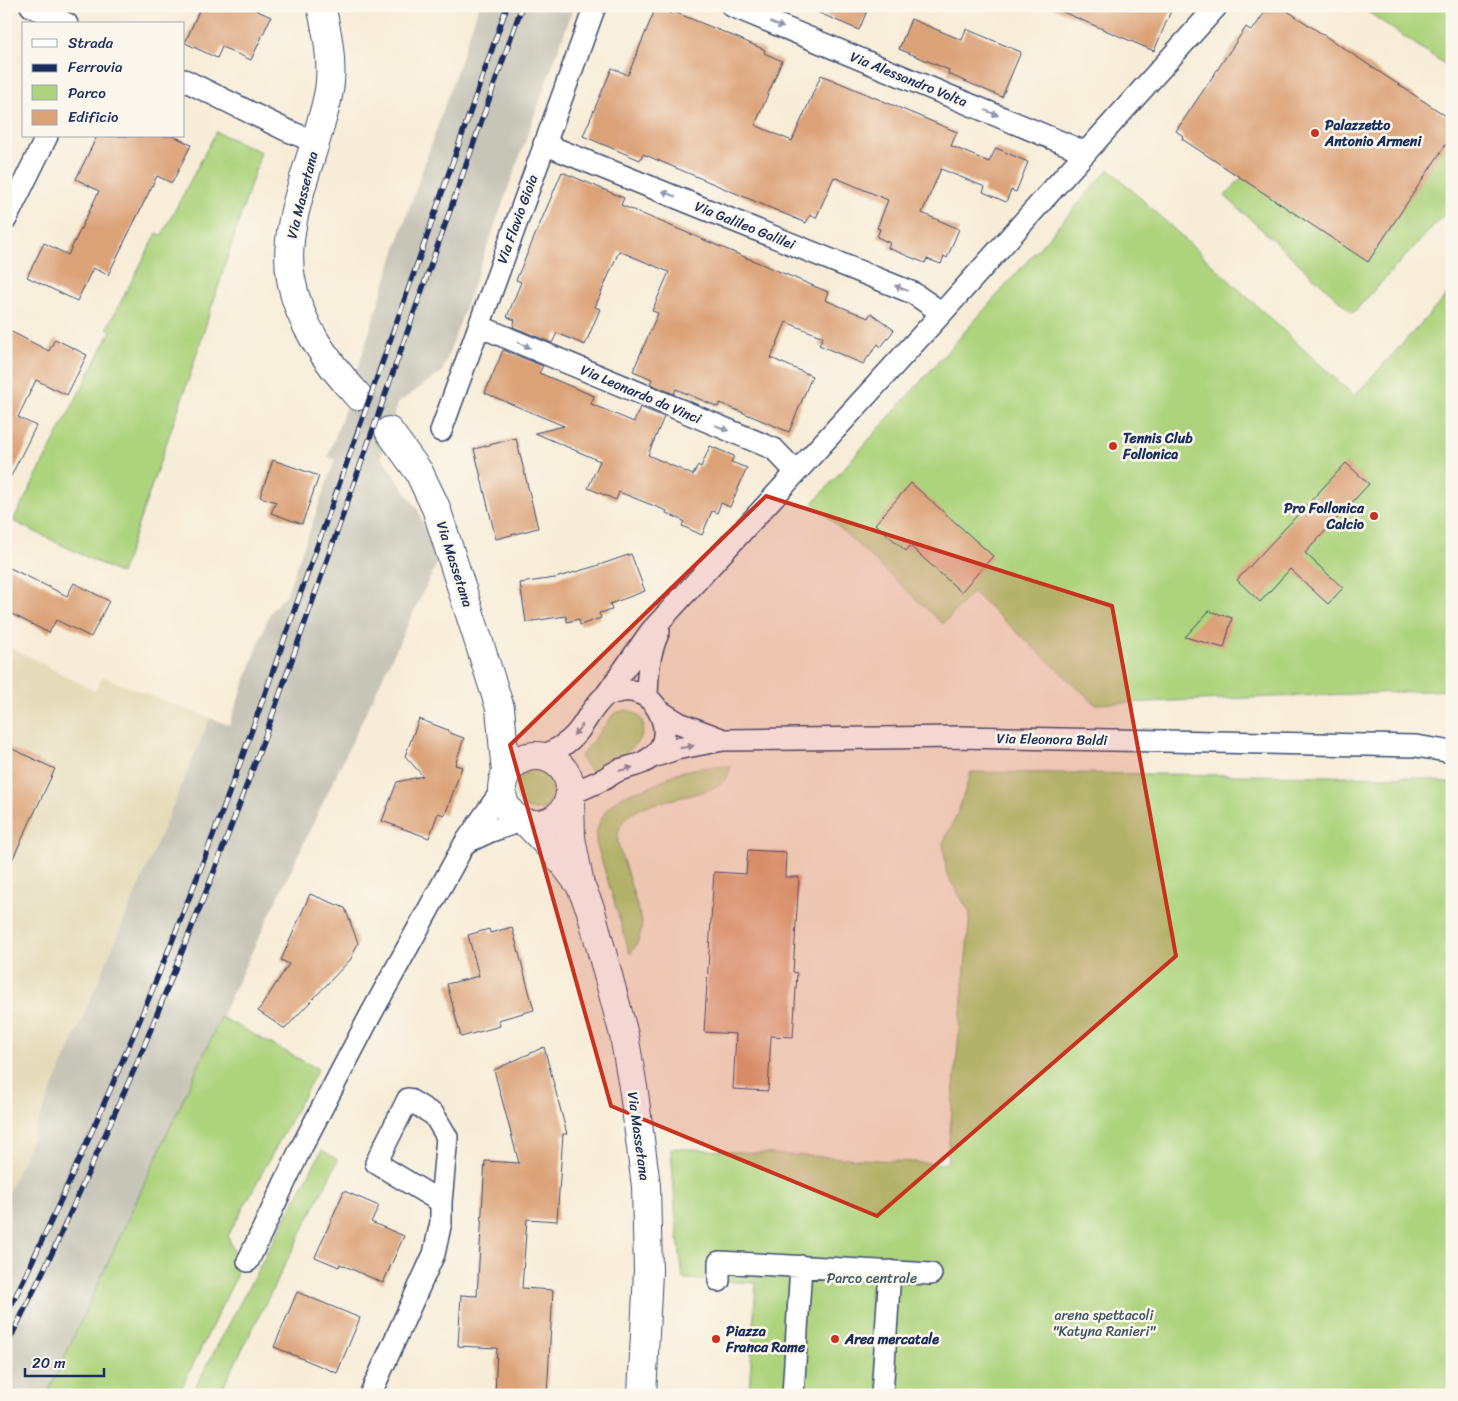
<svg xmlns="http://www.w3.org/2000/svg" width="1458" height="1401" font-family="Sriracha,sans-serif">
<style>
.built{fill:#e5dbba}
.industrial{fill:#c7c5b8}
.green{fill:#add37d;stroke:#64816e}
.building{fill:#dba278}
.lines{fill:none;stroke-linecap:round;stroke-linejoin:round}
.secondary-tunnel{stroke:#cbc6bf;stroke-width:28;stroke-dasharray:28 14;stroke-linecap:butt}
.street-casing{stroke:#3c4b70;stroke-width:24}
.secondary-casing{stroke:#3c4b70;stroke-width:30}
.street{stroke:#fff;stroke-width:21}
.secondary{stroke:#fff;stroke-width:28}
.rail-casing{stroke:#1b2f5e;stroke-width:5.5}
.rail{stroke:#fbf7ec;stroke-width:4;stroke-dasharray:11;stroke-linecap:butt}
.oneway{fill:#8d97ae}
.marked{fill:#c8321e;fill-opacity:0.2;stroke:#c8321e;stroke-width:4;stroke-linejoin:round}
.poi-dot{fill:#c8321e;stroke:#fbf7ec;stroke-width:2}
.labels{text-anchor:middle;stroke-width:5;stroke-linejoin:round;paint-order:stroke}
.street-label{font-size:14px;fill:#1b2f5e;stroke:#fbf7ec}
.poi-label{font-size:14px;font-weight:bold;fill:#1b2f5e;stroke:#fbf7ec;text-anchor:start}
.park-label{font-size:14px;fill:#405866;stroke:#fbf7ec}
</style>
<rect width="100%" height="100%" fill="#fbf7ec"/>
<filter id="ink" filterUnits="userSpaceOnUse"><feTurbulence type="fractalNoise" baseFrequency=".02" numOctaves="2"/><feDisplacementMap in="SourceGraphic" scale="10" xChannelSelector="R" yChannelSelector="G"/><feConvolveMatrix kernelMatrix="1 2 1 2 8 2 1 2 1" color-interpolation-filters="sRGB"/></filter>
<filter id="wash" filterUnits="userSpaceOnUse"><feTurbulence type="fractalNoise" baseFrequency=".0096" numOctaves="4" result="noise"/><feDisplacementMap in="SourceGraphic" scale="20" xChannelSelector="R" yChannelSelector="G"/><feGaussianBlur stdDeviation="1.12" result="paint"/><feColorMatrix in="noise" values="0 0 0 0 0 0 0 0 0 0 0 0 0 0 0 0 0 1.4 0 .05"/><feComposite in="paint" operator="in"/></filter>
<g filter="url(#wash)">
<rect width="100%" height="100%" fill="#f7ecd7"/>
<path class="built" d="M6,645l89,46 8,-14 107,41 -204,480z"/>
<path class="industrial" d="M479,6h95l-132,366 -44,31 -17,53 37,54 19,53 -216,454 -174,378h-41v-197l204,-480 19,7 41,-112 17,-20 48,-133 -7,-3 16,-45 59,-186z"/>
<path class="green" d="M1359,6h93v63z
M216,132l45,20 -73,229 -67,193 -108,-53 98,-190 -4,-3 50,-95 5,2z
M1452,135v71l-99,107 -128,-117 16,-18z
M1109,169l245,227 98,-106v400l-357,14 -122,-112 -30,32 -130,-121z
M626,710c8,2 15,5 17,14 5,22 -36,40 -52,48l-11,-15 32,-41 3,-3z
M731,766c-5,45 -120,19 -113,78 1,7 5,15 7,22 6,19 11,37 17,56 -1,13 -4,22 -12,32l-34,-112c0,-25 15,-43 39,-51 3,-1 7,-1 11,-3 11,-3 20,-11 31,-15 18,-6 36,-6 54,-7z
M516 790a20 20 0 1 1 40 0a20 20 0 1 1-40 0Z
M971,772l444,5 37,6v612h-703l7,-112 -73,-4 -7,-59 -5,-72 276,16 23,-251 -23,-38 -4,-32 14,-28z
M221,1017l97,52 -90,167 10,28 -3,15 -57,116h-131z
M322,1150l16,10 -119,235h-28z"/>
<g id="blocks">
<path class="building" d="M201,6h46l24,11 -20,43 -29,-13 -5,11 -32,-15z
M803,6h66l-10,24z
M1049,6h124l-19,45z
M1269,6h11l172,114v15l-84,127 -186,-123 1,-3 -7,-5 70,-104 6,4z
M656,7l15,7 1,-3 66,27 27,12 -1,3 18,8 -27,64 37,16 29,-66 136,57 -6,14 38,16 7,-14 32,14 -12,30 -5,-2 -5,12 -23,-10 2,-5 -44,-18 -19,44 37,16 -12,29 -3,-2 -3,8 -14,-5 -2,4 -37,-15 2,-5 -13,-6 3,-8 -3,-1 11,-28 -54,-23 -18,41 -6,-3 -4,8 -163,-69 -3,6 -57,-24 29,-68 16,7z
M911,19l51,21 4,-11 55,23 -19,45 -54,-23 1,-4 -50,-21z
M97,136h77l17,9 -19,38 -15,-7 -49,99 -15,-7 -16,33 -50,-24 17,-34 24,12 31,-64 -23,-12z
M562,172l62,26 -3,7 207,87 -3,8 43,18 3,-5 23,17 -13,17 -3,-3 -15,20 -44,-19 4,-8 -37,-15 -15,36 41,18 -23,56 -69,-29 -2,4 -42,-18 -2,5 -24,-10 2,-5 -19,-8 25,-58 -6,-2 17,-39 -50,-21 -24,56 5,2 -15,36 -28,-12 -5,10 -39,-16 2,-7 -8,-3 14,-35 -5,-2z
M6,329l43,22 6,-12 32,16 -20,40 -31,-15 -18,37 18,9 -30,60z
M503,350l40,16 -4,7 55,23 -3,8 43,18 6,-15 24,10 -16,38 45,20 5,-10 3,2 9,-21 24,10 -3,6 16,6 -17,39 -9,-4 -4,10 -5,-2 -10,24 -20,-9 2,-5 -18,-8 1,-2 -48,-19 -3,8 -28,-12 12,-27 -65,-28 29,-7 -79,-33z
M516,438l22,90 -42,11 -22,-90z
M273,460l46,16 -17,48 -31,-11 5,-11 -16,-5z
M1346,463l23,21 -64,69 38,35 -15,16 -38,-35 -30,33 -23,-22z
M911,483l82,73 -32,36 -51,-46 -4,5 -31,-27z
M631,554l14,37 -35,13 2,6 -13,3 2,5 -21,7 -1,-6 -12,3 -1,-6 -40,6 -6,-39 35,-5 41,-12z
M6,566l61,30 7,-13 35,18 -18,36 -35,-17 -7,13 -43,-22z
M1209,611l23,7 -8,30 -39,-11z
M419,719l29,11 2,3 14,5 -9,27 7,2 -17,48 -7,-2 -9,25 -47,-17 15,-39 26,-6 -18,-20z
M6,746l49,23 -49,104z
M748,850l38,2 -1,25h14l-6,95 4,1 -4,64 -22,-1 -3,55 -35,-2 3,-55 -32,-2 10,-160 32,2z
M310,894l35,14 13,35 -7,16 -58,61 -8,9 -27,-18 31,-47 -8,-4z
M512,927l22,83 -36,10 2,6 -39,11 -14,-53 32,-8 -11,-41 21,-6 1,4z
M544,1047l23,87h-4l-6,87 -30,-2 -5,69 31,2 -6,105h-52l2,-47 -39,-2 3,-51 16,1 8,-135 34,2 -25,-93z
M344,1191l35,15 -8,16 33,14 -21,47 -43,-19 -1,3 -24,-10z
M297,1292l63,26 -23,55 -63,-26z"/>
</g>
</g>
<g filter="url(#ink)">
<use href="#blocks" fill-opacity="0" stroke="#3c4b70" stroke-width="1"/>
<g class="lines">
<path class="secondary-tunnel" d="M358,396l31,35"/>
<defs>
<path id="street" d="M31,6l36,18
M732,6l353,146
M184,80l102,50 29,12
M544,144l369,149 29,20
M6,219l41,-83
M479,326l295,123 22,23
M441,431l154,-425
M647,697c1,-27 1,-41 12,-66
M658,710l21,13 45,17 235,-3 457,9 36,6
M542,756c16,-6 31,-16 40,-30 8,-12 13,-22 24,-31l45,-64 291,-318 275,-307
M650,758l26,-9 47,-9
M570,794c12,-5 24,-10 36,-16 4,-3 9,-6 13,-8 15,-5 26,-5 38,-18 16,-19 3,-53 -21,-60 -10,-3 -20,0 -30,3
M465,843l26,-12 30,-10
M248,1261l51,-109 71,-136 95,-173 37,-53
M719,1281v-19l212,12
M370,1395l64,-141 7,-32v-20l6,-65 -13,-22 -26,-16 -32,64 65,39
M793,1395l8,-129
M882,1395l8,-124"/>
<path id="secondary" d="M321,6c6,25 11,50 9,76 -1,15 -6,30 -10,44 -13,48 -38,103 -29,153 8,46 36,83 67,117
M389,431l30,41 17,36 64,200 6,65
M502 790a34 34 0 1 1 68 0a34 34 0 1 1-68 0Z
M570,799l1,39 9,47 10,23 34,127 10,58 12,93 2,85 -6,124
M527,823l28,29 22,29"/>
</defs>
<use href="#street" class="street-casing"/>
<use href="#secondary" class="secondary-casing"/>
<use href="#street" class="street"/>
<use href="#secondary" class="secondary"/>
<defs>
<path id="rail" d="M6,1316c71,-146 136,-295 194,-446 40,-103 76,-208 113,-312 66,-183 130,-368 194,-552
M6,1347l49,-100 83,-186 74,-184 52,-138 258,-733"/>
</defs>
<use href="#rail" class="rail-casing"/>
<use href="#rail" class="rail"/>
</g>
<defs><path id="oneway-solid" d="M-6-.8H1V-3.2L6.5 0L1 3.2V.8H-6Z" transform="scale(1.25)"/></defs>
<g class="oneway">
<use href="#oneway-solid" transform="translate(777 25) rotate(22)"/>
<use href="#oneway-solid" transform="translate(992 113) rotate(22)"/>
<use href="#oneway-solid" transform="translate(669 194) rotate(-158)"/>
<use href="#oneway-solid" transform="translate(901 288) rotate(-158)"/>
<use href="#oneway-solid" transform="translate(524 345) rotate(23)"/>
<use href="#oneway-solid" transform="translate(722 428) rotate(23)"/>
<use href="#oneway-solid" transform="translate(578 730) rotate(130)"/>
<use href="#oneway-solid" transform="translate(687 747) rotate(-10)"/>
<use href="#oneway-solid" transform="translate(626 769) rotate(-15)"/>
</g>
</g>
<path class="marked" d="M766,496l346,110 64,350 -299,260 -266,-110 -101,-361z"/>
<g class="poi-dot">
<circle cx="1315" cy="133" r="5"/>
<circle cx="1113" cy="446" r="5"/>
<circle cx="1374" cy="516" r="5"/>
<circle cx="716" cy="1339" r="5"/>
<circle cx="835" cy="1339" r="5"/>
</g>
<g class="labels">
<g class="street-label">
<text transform="translate(909 79) rotate(22)" y="5">Via Alessandro Volta</text>
<text transform="translate(302 195) rotate(-76)" y="5">Via Massetana</text>
<text transform="translate(517 219) rotate(-70)" y="5">Via Flavio Gioia</text>
<text transform="translate(745 225) rotate(22)" y="5">Via Galileo Galilei</text>
<text transform="translate(641 394) rotate(23)" y="5">Via Leonardo da Vinci</text>
<text transform="translate(455 564) rotate(72)" y="5">Via Massetana</text>
<text transform="translate(1052 739) rotate(1)" y="5">Via Eleonora Baldi</text>
<text transform="translate(639 1136) rotate(82)" y="5">Via Massetana</text>
</g>
<g class="poi-label">
<text x="1325" y="130">Palazzetto<tspan x="1325" dy="16">Antonio Armeni</tspan></text>
<text x="1123" y="443">Tennis Club<tspan x="1123" dy="16">Follonica</tspan></text>
<text x="1364" y="513" text-anchor="end">Pro Follonica<tspan x="1364" dy="16">Calcio</tspan></text>
<text x="726" y="1336">Piazza<tspan x="726" dy="16">Franca Rame</tspan></text>
<text x="845" y="1344">Area mercatale</text>
</g>
<g class="park-label">
<text x="872" y="1283">Parco centrale</text>
<text x="1104" y="1320">arena spettacoli<tspan x="1104" dy="16">"Katyna Ranieri"</tspan></text>
</g>
</g>
<rect width="1458" height="1401" fill="none" stroke="#fbf7ec" stroke-width="25"/>
<rect x="22" y="22" width="162" height="115" fill="#fbf7ec" stroke="#a1a7b3"/>
<rect x="32" y="39" width="25" height="8" fill="#ffffff" stroke="#a1a7b3"/>
<text x="68" y="48" font-size="15" fill="#1b2f5e">Strada</text>
<rect x="32" y="64" width="25" height="8" fill="#1b2f5e" stroke="#a1a7b3"/>
<text x="68" y="72" font-size="15" fill="#1b2f5e">Ferrovia</text>
<rect x="32" y="85" width="25" height="15" fill="#add37d" stroke="#a1a7b3"/>
<text x="68" y="98" font-size="15" fill="#1b2f5e">Parco</text>
<rect x="32" y="110" width="25" height="15" fill="#dba278" stroke="#a1a7b3"/>
<text x="68" y="122" font-size="15" fill="#1b2f5e">Edificio</text>
<path d="M25 1368v8h79v-8" fill="none" stroke="#1b2f5e" stroke-width="2.5"/>
<text x="32" y="1368" font-size="15" fill="#1b2f5e" stroke="#fbf7ec" stroke-width="4" paint-order="stroke">20 m</text>
</svg>
